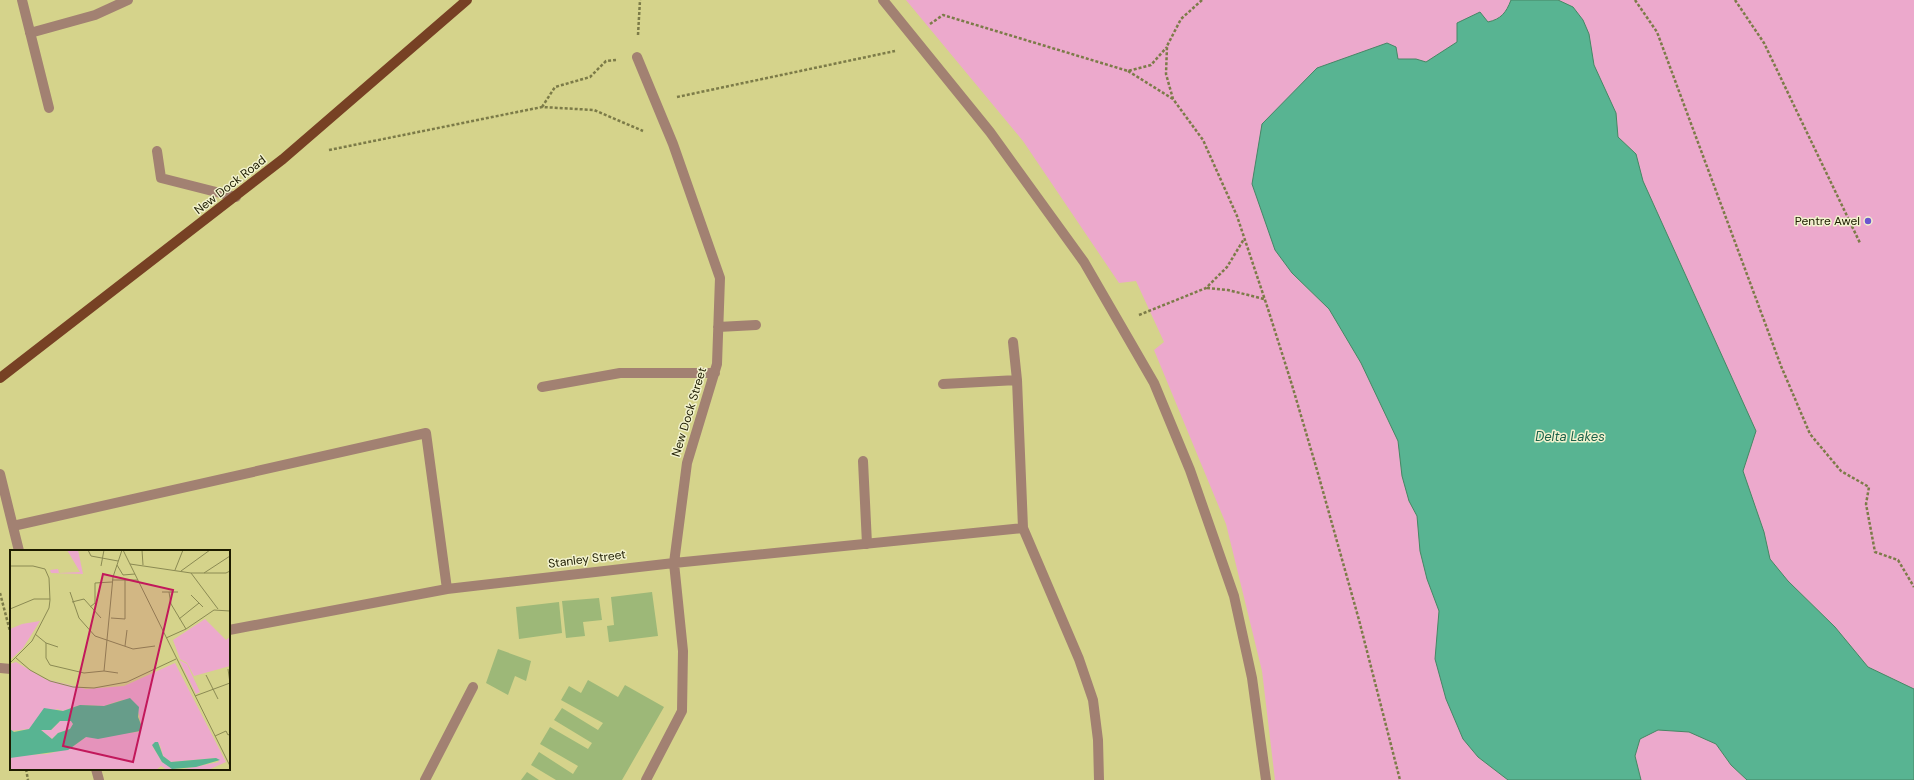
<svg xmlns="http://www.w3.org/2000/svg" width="1914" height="780" font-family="'DM Sans',sans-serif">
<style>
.green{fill:#eca9cc}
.water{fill:#58b492;stroke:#468666}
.building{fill:#9db878}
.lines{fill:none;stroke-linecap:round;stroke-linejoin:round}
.path{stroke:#7c7b48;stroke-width:2.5;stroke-dasharray:3 2;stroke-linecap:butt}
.minor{stroke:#a28172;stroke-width:10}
.major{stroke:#774124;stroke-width:10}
.poi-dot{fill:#6b55cf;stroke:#f2f2ce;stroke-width:1.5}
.labels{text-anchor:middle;stroke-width:3;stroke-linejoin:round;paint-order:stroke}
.street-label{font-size:12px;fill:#1d1c00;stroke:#f2f2ce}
.poi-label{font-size:12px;fill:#1d1c00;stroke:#f2f2ce;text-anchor:end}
.water-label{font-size:13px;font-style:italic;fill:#196049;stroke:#f2f2ce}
.inset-road{fill:none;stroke:#8b8a53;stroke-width:1}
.view{fill:#c2185b;fill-opacity:0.15;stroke:#c2185b;stroke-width:2}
.inset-edge{fill:none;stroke:#1d1c00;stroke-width:2}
</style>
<rect width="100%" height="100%" fill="#d5d38b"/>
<path class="green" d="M906,0h605c-5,13 -10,19 -23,22l-62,40 -10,-3h-19l-105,214 37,36 32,54 37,78 4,35 7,25 8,15 3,35 7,28 12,32 -4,48 43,98 30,23h-233l-13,-109 -36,-147 -72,-174 10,-8 -28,-61 -17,2 -96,-142z
M1558,0h356v689l-46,-22 -33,-40 -47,-46 -18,-22 -6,-27 -21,-61 13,-40 -113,-250 -7,-27 -18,-17 -2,-24 -22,-48 -5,-31 -16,-27z
M1658,730l31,2 27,12 15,21 16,15h-106l-6,-24 5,-18z"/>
<path class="water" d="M1511,0h47l15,7 10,13 6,14 5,31 22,48 2,24 18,17 7,27 113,250 -13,40 21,61 6,27 18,22 47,46 33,40 46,22v91h-167l-16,-15 -15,-21 -27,-12 -31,-2 -18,9 -5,17 6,24h-133l-30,-23 -15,-18 -17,-40 -11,-40 4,-48 -12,-32 -7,-28 -3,-35 -8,-15 -7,-25 -4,-35 -37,-78 -32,-54 -37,-36 -17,-23 -23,-66 10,-60 55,-56 70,-25 9,4 2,12h18l10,3 31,-20v-19l23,-11 8,10c13,-3 18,-9 23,-22z"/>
<path class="building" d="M652,592l6,44 -49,6 -2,-16 7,-1 -3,-28z
M599,598l3,22 -19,2 2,14 -19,2 -4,-37z
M559,602l3,31 -43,6 -3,-32z
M498,649l33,12 -5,20 -11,-5 -7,19 -22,-12z
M588,680l30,17 7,-12 39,22 -42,73h-66l-25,-15 8,-13 34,22 5,-8 -38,-22 10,-17 38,22 4,-6 -38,-23 8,-12 36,22 5,-7 -42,-23 8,-14 12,7z
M527,772l12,8h-18z"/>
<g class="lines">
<path class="path" d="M1202,0l-21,19 -14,27 -1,28 7,25 30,41 34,76 31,93 24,76 25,85 42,150 41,160
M1635,0l22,32 124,334 29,68 31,37 28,16 -3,17 9,48 23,8 16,27
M1735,0l29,43 96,200
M930,24l13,-9 185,56 23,-6 16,-18
M638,35l2,-35
M1128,71l45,28
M677,97l218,-46
M542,107l13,-20 35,-10 16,-16 10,-1
M329,150l213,-43 52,3 49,21
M1207,288l21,2 36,9
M1139,315l67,-27 21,-21 17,-28
M0,593l11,42
M26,769l2,11"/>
<path class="minor" d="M22,0l27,108
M883,0l107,132 94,130 70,121 36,87 44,126 18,82 14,102
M30,33l65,-18 33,-15
M637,57l36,87 47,134 -3,86 -30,99 -13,100 9,88 -1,60 -36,69
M157,151l4,27 75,19
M718,327l38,-2
M943,384l74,-4 -4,-38
M542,387l78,-14h95
M863,461l4,83
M0,474l19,77
M13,526l413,-93 21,156
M1023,528l56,131 14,41 5,40 1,40
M229,630l218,-41 227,-26 349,-35 -6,-148
M0,668l11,1
M96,769l3,11
M425,780l48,-93"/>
<path class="major" d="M0,378l283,-219 184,-159"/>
</g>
<circle class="poi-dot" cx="1868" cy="221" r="4"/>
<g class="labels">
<g class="street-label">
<text transform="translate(230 185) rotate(-38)" y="4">New Dock Road</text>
<text transform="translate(689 412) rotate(-73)" y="4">New Dock Street</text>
<text transform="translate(587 559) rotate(-7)" y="4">Stanley Street</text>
</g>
<g class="poi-label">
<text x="1860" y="225">Pentre Awel</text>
</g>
<g class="water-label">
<text x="1570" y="441">Delta Lakes</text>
</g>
</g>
<g transform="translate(10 550)">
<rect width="220" height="220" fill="#d5d38b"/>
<path d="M57,0h11l5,24 -32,-1 -1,-3 8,-1 1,4 21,-1zM195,69l21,21 4,-3v29l-36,10 -7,-13 -7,-4 -7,-19zM30,71l-17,27 -13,12v-31l12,-5zM169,110l8,4 13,28 -4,2zM6,112l29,17 41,10 38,-3 51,-23 51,99 -18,8h-29l40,-8 -3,-4 -45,4 -8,-6 -3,-11 -7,2 9,15 15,8h-10l-6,-4 -5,4h-146v-12l8,-3 29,-1 24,-6 15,-11 51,-5 3,-1 1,-6 -2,-11 -17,-14 -18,6 -24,-1 -17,6 -6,-2 -28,20 -18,2 -1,-67zM50,171h11l2,3 -3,5 -12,4 -6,6 -11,-9h10z" fill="#eca9cc"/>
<path d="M120,148l9,9 -1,10 4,10 -2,4 -42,8 -12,-2 -18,13 -58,8v-29l4,3 15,-3 15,-21 19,3 17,-6 24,1zM50,171h11l2,3 -3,5 -12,4 -6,6 -11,-9h10zM145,192h3l5,14 8,6 45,-4 4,2 -24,7 -24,2 -10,-7 -10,-17z" fill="#58b492" fill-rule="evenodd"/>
<path class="inset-road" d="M78,0l3,6 27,5M113,0l107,216M132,0l1,15M120,14l61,9h35l4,-2M107,15l6,10 12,-1M0,16h23l12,3 4,9 1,22 -1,8 -17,33 -22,22M91,16l3,-16M165,20l8,-20M171,21l29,-21M181,23l27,36M194,23l26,-17M102,30h26M60,42l9,26 16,18 38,13 22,-3M152,42h16M159,42l2,12 15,25M181,45l12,12M62,52l12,-3 17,19M80,57l5,-4v-20l17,-1M0,59l24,-10h16M101,68l14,1v-39M169,69l20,-16M25,84l11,9 12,4M156,88l20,-9 28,-19 16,1M36,93v15l4,7 34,8 20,-2M115,96l2,-16M6,108l14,12 20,11 23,6 21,1 33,-6 49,-23M108,123l-14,-2 9,-94 9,-27M196,125l12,24M185,146l35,-13 -2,-14M205,186l11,-5 2,4 2,-1"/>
<path class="view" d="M93,24l70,16 -40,172 -70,-16z"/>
<rect width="220" height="220" class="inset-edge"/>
</g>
</svg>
